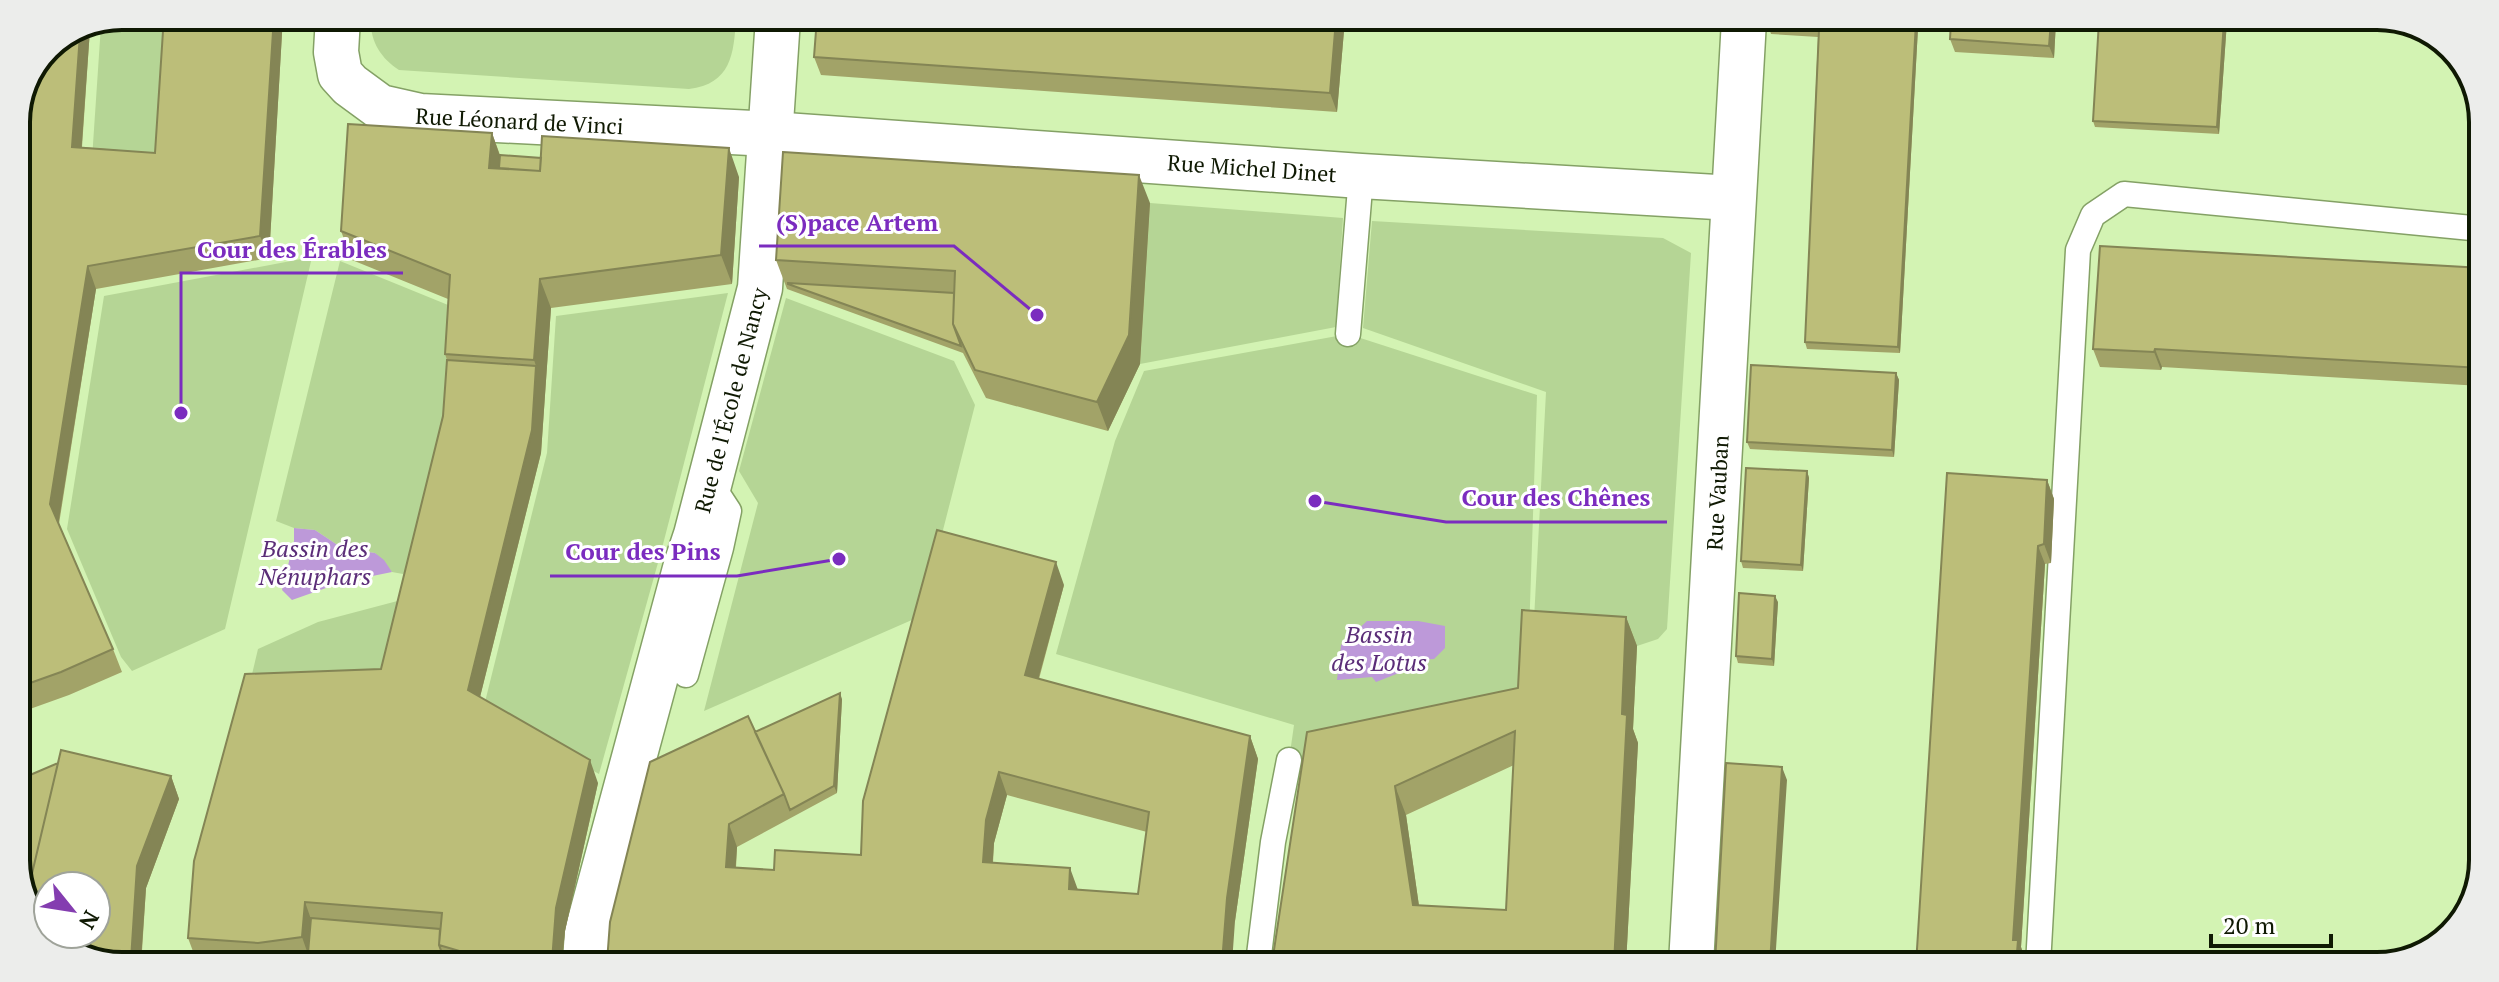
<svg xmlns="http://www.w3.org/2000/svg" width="2499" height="982" font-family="'PT Serif',serif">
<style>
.green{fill:#b5d595}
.water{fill:#bd99d9}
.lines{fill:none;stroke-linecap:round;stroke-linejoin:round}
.lane-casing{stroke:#84a165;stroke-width:27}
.street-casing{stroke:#84a165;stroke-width:47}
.secondary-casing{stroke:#84a165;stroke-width:47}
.lane{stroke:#fff;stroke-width:24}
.street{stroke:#fff;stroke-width:44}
.secondary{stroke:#fff;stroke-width:44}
.wall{fill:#a2a368;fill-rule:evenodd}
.shaded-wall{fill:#848555}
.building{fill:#bcbe79;stroke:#848555;stroke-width:2;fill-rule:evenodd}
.labels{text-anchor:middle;stroke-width:6;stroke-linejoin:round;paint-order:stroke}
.street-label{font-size:22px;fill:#0f1903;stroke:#fff}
.water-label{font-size:24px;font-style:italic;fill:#5b2d78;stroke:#fff}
.rim{fill:none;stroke:#0f1903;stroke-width:4}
.leader{fill:none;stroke:#7b2cbf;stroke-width:3}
.callout-dot{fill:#7b2cbf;stroke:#fff;stroke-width:3}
.callout-label{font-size:24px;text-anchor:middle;font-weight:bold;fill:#7b2cbf;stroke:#fff;stroke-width:6;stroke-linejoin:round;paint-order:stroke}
</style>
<rect width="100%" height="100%" fill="#d3f3b3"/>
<path class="green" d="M122,16h43l-10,147 -63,-4 9,-134z
M371,17l365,1c-2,36 -5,66 -47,71l-290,-19c-19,-12 -30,-31 -28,-53z
M1150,203l193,15 -7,109 -196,37z
M1372,221l291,17 28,15 -24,376 -9,10 -21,7 -104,-7 13,-247 -183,-64z
M312,257l-87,372 -93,42 -11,-14 -54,-128 37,-233z
M340,261l113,46 -7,131 -33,128 -10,8 -11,-2 -17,-19 -27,-4 -12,-5 -21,-14 -21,-2 -18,-7z
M728,293l-67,259 -62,222 -116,-64 64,-257 9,-137z
M786,298l168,63 21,44 -54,211 -217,95 54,-208 -19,-32z
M1348,334l189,61 -8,240 -8,79 -232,46 5,-35 -238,-71 59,-213 29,-70z
M405,599l-21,88 -136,4 10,-42 60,-27z"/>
<path class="water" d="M294,528l21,2 21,14 12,5 27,4 9,7 8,12 -49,10 -51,18 -10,-10 12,-49z
M1367,621h51l27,5v22l-11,11 -17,1 -10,4 -3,7 -28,11 -4,-5 -35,3 4,-35z"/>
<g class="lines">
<defs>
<path id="lane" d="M1348,334l13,-158
M686,675l35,-127 8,-37 -19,-29
M1258,963l15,-121 16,-82
M2038,965l40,-715 15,-35 31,-21 358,35"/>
<g id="street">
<path id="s1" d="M338,17l-2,35 4,22 10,11 30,22 40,9 351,18 590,42 372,22"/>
<path id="s2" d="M585,961l2,-29 99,-367 10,-30 64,-247 18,-270"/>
</g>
<g id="secondary">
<path id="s3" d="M1691,964l53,-944"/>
</g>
</defs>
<use href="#lane" class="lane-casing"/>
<use href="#street" class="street-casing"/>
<use href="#secondary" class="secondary-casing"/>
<use href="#lane" class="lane"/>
<use href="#street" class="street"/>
<use href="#secondary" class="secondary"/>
</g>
<path class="wall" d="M283,16l-14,242 -173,31 -37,235 54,125 9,23 -53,23 -53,19v-598l31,-69 43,-18 -8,118 73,6z
M817,18l528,1 -8,93 -516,-37 -7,-18z
M1941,21v8l-23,-1 -18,325 -93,-4 -2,-7 13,-305 -47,-3 -2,-6z
M1951,21h105l-2,37 -99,-6 -5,-13z
M2099,21h128l-8,113 -124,-7 -2,-6z
M492,133l8,22 239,22 -7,107 -181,24 -10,145 -61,244 118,86 -33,148 -3,30 -474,-1 -30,-197 113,13 8,23 -33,89 -4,63 52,3 -6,-16 193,-269 62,-253 4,-56 -2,-6 3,-55 -96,-39 -11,-29z
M1150,203l-10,161 -32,67 -122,-33 -23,-45 -176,-64 -11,-29z
M2482,268l-1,118 -319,-19 -1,3 -61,-3 -7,-18z
M1896,373l3,7 -5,77 -144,-8 -3,-7z
M1807,471l2,7 -6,93 -60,-3 -2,-7z
M2047,480l7,19 -3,64 -6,1 -24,383 4,12 -1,6h-108z
M1064,585l-25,94 211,57 8,23 -23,162 -628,41 148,-230 87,-33 -5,94 -100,54 -1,21 38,2 87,-15zM1007,795l140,37 -9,62 -60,-4 -85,-27 1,-20z
M1778,602l-4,64 -36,-3 -2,-7z
M1626,617l11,29 -4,83 5,14 -12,221 -354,-1 35,-231 211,-44zM1514,765l-8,145 -87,-4 -13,-91z"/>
<path class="shaded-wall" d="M274,16h9l-14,242 -9,-22z
M1336,19h9l-8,93 -7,-19z
M2051,21h5l-2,37 -5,-12z
M2224,21h3l-8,113 -2,-7z
M1916,22l2,6 -18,325 -2,-6z
M90,29l-10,141 -8,-23 8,-113z
M492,133l10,29 -2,28 -11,-22z
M729,148l10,29 -7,107 -11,-29z
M1139,175l11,28 -10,161 -32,67 -11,-29z
M88,266l8,23 -38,237 -8,-22z
M540,279l11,29 -10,145 -65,260 -8,-23 68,-324 -2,-6z
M2155,349l7,18 -1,3 -7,-18z
M1896,373l3,7 -5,77 -2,-7z
M1807,471l2,7 -6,93 -2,-6z
M2047,480l7,19 -3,64 -7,-19z
M2038,546l7,18 -24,383 4,12 -1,6h-8l-3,-25z
M1056,562l8,23 -31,113 -8,-23z
M1775,596l3,6 -4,64 -2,-7z
M1626,617l11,29 -4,83 5,14 -12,221h-12l8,-250z
M840,693l2,6 -5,94 -3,-7z
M1250,736l8,23 -23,162 -3,42h-10l5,-65z
M590,760l8,23 -33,148 -3,30h-10l4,-53z
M1782,767l5,13 -12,184h-5z
M999,772l8,23 -13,48 -3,42 -8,-23 3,-42z
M171,776l8,23 -33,89 -5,72h-10l6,-94z
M1395,786l11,29 17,119 -10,-29z
M729,824l8,23 -3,43 -8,-23z
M1070,868l8,22 -9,-1z
M305,902l8,23 -3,35 -8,-23z"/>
<path class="building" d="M164,16h110l-14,220 -172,30 -38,238 63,145 -52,23 -45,16v-572l31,-69 33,-13 -8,113 83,6z
M817,18l519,1 -6,74 -516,-36z
M1769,20l169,1v1h-22l-18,325 -93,-5 14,-312 -50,-2z
M1951,21h100l-2,25 -99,-7z
M2099,21h125l-7,106 -124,-6z
M348,124l144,9 -3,35 51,3 2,-35 187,12 -8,107 -181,24 -6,81 -89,-6 5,-79 -109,-44z
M783,152l356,23 -10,160 -32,67 -122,-32 -22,-46 2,-53 -179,-11z
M500,155l41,3 -1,13 -41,-3z
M2100,246l382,22 -1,100 -326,-19 -1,3 -61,-3z
M788,283l166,10 -1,31 8,22 -173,-62z
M447,360l89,6 -4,64 -64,260 122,70 -34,148 -4,53 -69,-3 -44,-13 3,-32 -137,-11 -3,35 -44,6 -70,-5 6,-77 51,-187 136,-5 62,-253z
M1751,365l145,8 -4,77 -145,-8z
M1746,468l61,3 -6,94 -60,-4z
M1947,473l100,7 -3,64 -6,2 -25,394h5l-2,25h-100z
M937,530l119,32 -31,113 225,61 -23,162 -5,65 -615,-1 3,-40 40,-160 98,-46 36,78 -55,30 -3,43 48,3 1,-20 86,5 2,-54zM999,772l150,40 -11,82 -69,-5 1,-21 -87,-6 3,-42z
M1739,593l36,3 -3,63 -36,-3z
M1522,610l104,7 -4,97 5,1 -13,249 -342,-1 35,-231 211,-44zM1515,731l-9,179 -93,-5 -18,-119z
M840,693l-6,93 -44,24 -6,-16 -29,-62z
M61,750l110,26 -34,90 -6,94h-43l-37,-26h45v-48h-48v46l-10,-7 -11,-30z
M58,763l-31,132 -11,-28v-86z
M1726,763l56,4 -12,197h-55z
M311,918l129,11 -1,16 6,16 -307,-1 1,-9 125,8 44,-6z"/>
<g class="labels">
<g class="street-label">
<text dy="8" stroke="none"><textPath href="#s1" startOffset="250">Rue Léonard de Vinci</textPath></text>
<text dy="8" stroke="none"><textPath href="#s1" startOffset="984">Rue Michel Dinet</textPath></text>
<text dy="8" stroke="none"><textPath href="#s2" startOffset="580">Rue de l'École de Nancy</textPath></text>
<text dy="8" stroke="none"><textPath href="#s3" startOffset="472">Rue Vauban</textPath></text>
</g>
<g class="water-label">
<text x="315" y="557">Bassin des<tspan x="315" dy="28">Nénuphars</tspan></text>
<text x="1379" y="643">Bassin<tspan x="1379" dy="28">des Lotus</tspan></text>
</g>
</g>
<path d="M0 0H2499V982H0ZM122 30H2377A92 92 0 0 1 2469 122V860A92 92 0 0 1 2377 952H122A92 92 0 0 1 30 860V122A92 92 0 0 1 122 30Z" fill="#ecedeb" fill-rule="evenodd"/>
<path class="rim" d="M122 30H2377A92 92 0 0 1 2469 122V860A92 92 0 0 1 2377 952H122A92 92 0 0 1 30 860V122A92 92 0 0 1 122 30Z"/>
<path class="leader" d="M1037 315L954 246H759M181 413L181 273H403M1315 501L1446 522H1667M839 559L737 576H550"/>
<g class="callout-dot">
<circle cx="1037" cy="315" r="8"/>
<circle cx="181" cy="413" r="8"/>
<circle cx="1315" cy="501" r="8"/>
<circle cx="839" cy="559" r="8"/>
</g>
<g class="callout-label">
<text x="857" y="231">(S)pace Artem</text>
<text x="292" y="258">Cour des Érables</text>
<text x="1556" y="506">Cour des Chênes</text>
<text x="643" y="560">Cour des Pins</text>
</g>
<g transform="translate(72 910) rotate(120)"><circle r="38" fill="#ffffff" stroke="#9fa39a" stroke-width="2"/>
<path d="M0-6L14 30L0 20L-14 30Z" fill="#843db0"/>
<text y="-12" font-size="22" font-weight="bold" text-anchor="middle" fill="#0f1903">N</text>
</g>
<path d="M2211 934v12h120v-12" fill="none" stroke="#0f1903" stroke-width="4"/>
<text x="2223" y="934" font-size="24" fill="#0f1903" stroke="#ffffff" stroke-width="6" paint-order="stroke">20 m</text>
</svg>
